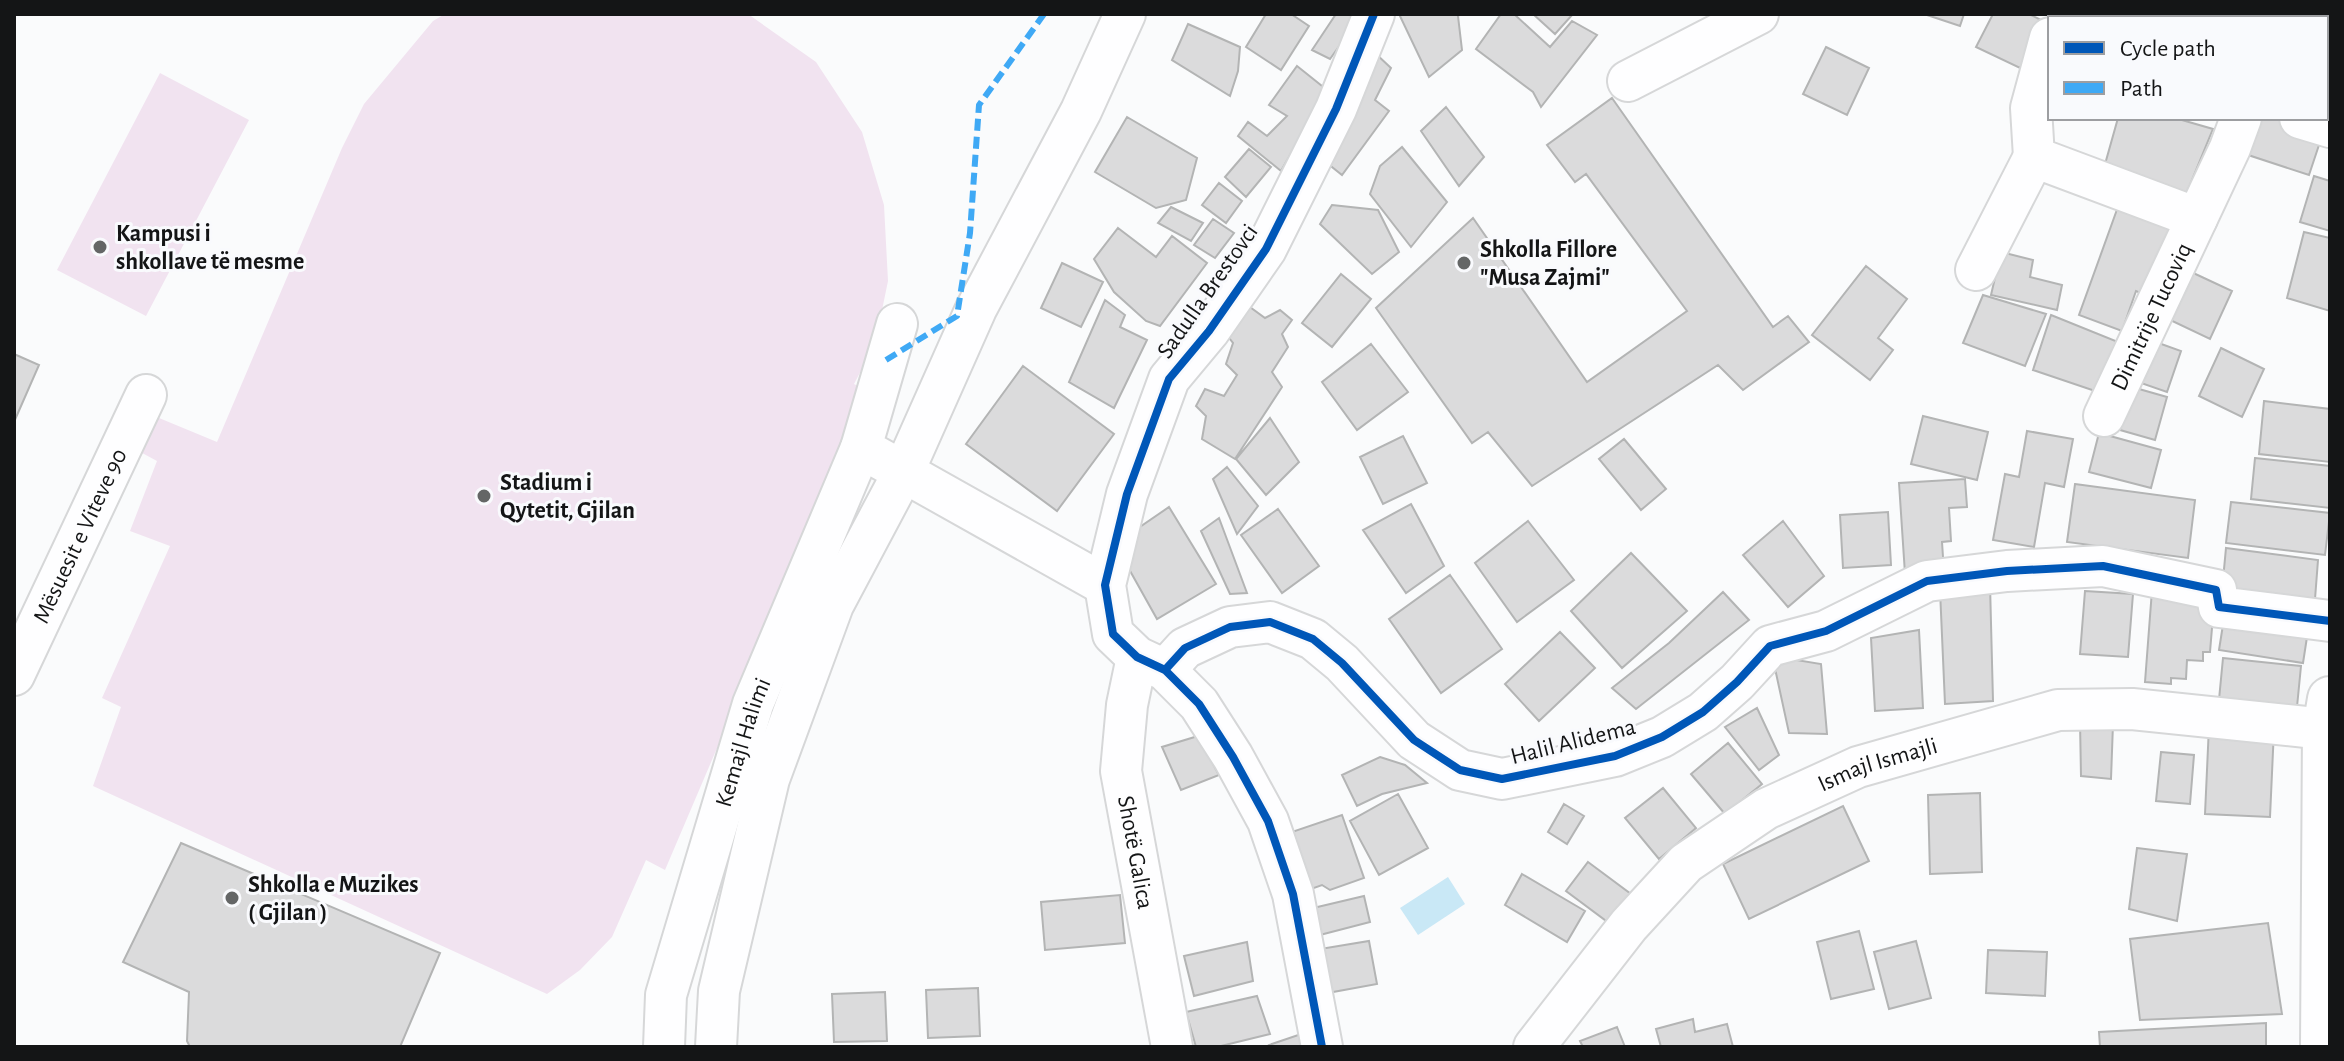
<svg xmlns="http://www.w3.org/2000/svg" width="2344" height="1061" font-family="'Alegreya Sans',sans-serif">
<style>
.green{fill:#f1e3f0}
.water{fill:#c9e8f6}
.building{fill:#dbdbdc;stroke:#b3b4b4;stroke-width:2}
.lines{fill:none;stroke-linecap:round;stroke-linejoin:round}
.minor-casing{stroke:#d6d7d8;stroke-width:44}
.major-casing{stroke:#d6d7d8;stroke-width:48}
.minor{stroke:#fefeff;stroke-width:40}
.major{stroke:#fefeff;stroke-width:44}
.quiet{stroke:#3fa9f5;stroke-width:6;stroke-dasharray:12 6;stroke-linecap:butt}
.cycleway-casing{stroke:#f9fafd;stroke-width:13}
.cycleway{stroke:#0057b8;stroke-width:8}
.poi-dot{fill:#646666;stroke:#f9fafd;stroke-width:3}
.labels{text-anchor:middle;stroke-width:6;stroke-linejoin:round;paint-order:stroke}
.poi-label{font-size:24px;font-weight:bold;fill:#141516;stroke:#f9fafd;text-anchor:start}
.street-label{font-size:24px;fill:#141516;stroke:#f9fafd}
</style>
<rect width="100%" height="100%" fill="#fafbfc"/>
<path class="green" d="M445,14h303l68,48 46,70 22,73 4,76 -13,63 -21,40 15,8 -204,478 -19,-10 -34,77 -32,33 -33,24 -454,-208 28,-79 -19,-9 68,-152 -40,-15 27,-70 -26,-14 16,-34 70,29 125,-294 22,-44 69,-83z
M160,73l89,47 -103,196 -89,-46z"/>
<path class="water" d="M1448,877l17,27 -47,31 -18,-27z"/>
<path class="building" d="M1266,14h25l18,12 -28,44 -35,-23z
M1336,14h26l-32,45 -18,-9z
M1399,14h62l-3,2 4,34 -33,27z
M1501,14h13l36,33 22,-26 25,14 -56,72 -8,-15 -57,-43z
M1533,14h40l-18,20z
M1924,14h40l-4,12z
M1993,14h36l14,7 -23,47 -44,-21z
M2075,14h81l-2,4h-80z
M2300,14h30v40l-4,-1v-35h-27z
M1188,24l52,23 -2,24 -8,25 -58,-36z
M1826,47l43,21 -22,47 -44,-21z
M1375,53l16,15 -16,32 14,11 -47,64 -25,-20z
M1297,66l30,24 -46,81 -43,-35 10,-14 19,14 20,-20 -18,-11z
M1612,98l161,229 15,-11 21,26 -66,48 -25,-25 -186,121 -44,-54 -16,11 -96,-135 97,-90 114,164 100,-71 -101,-137 -11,8 -28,-37z
M1446,107l38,50 -25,29 -38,-55z
M1127,117l70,41 -11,42 -30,8 -61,-36z
M2118,118h57l38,11 -32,78 -79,-32z
M2247,118h31l45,15 -14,42 -73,-24z
M1402,147l45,55 -36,45 -41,-53 10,-28z
M1249,149l22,18 -25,30 -21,-20z
M2314,176l16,5v50l-30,-9z
M1219,183l23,18 -16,22 -24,-18z
M2119,204l58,22 -26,71 -15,-6 -14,40 -43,-16z
M1332,205l46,5 21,42 -27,22 -52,-50z
M1171,207l32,16 -12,18 -33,-18z
M1213,219l21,14 -19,25 -21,-13z
M1118,228l38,29 16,-21 35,27 -47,63 -14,-5 -32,-29 -20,-33z
M2304,232l26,6v73l-43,-13z
M2001,252l32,8 -3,17 32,8 -5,25 -66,-15z
M1062,263l41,19 -22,45 -40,-19z
M1866,266l41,33 -29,39 15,12 -23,30 -58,-45z
M2189,271l43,20 -22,48 -44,-21z
M1341,274l30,25 -39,48 -30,-24z
M1983,295l63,19 -21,52 -62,-23z
M1239,299l26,19 15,-8 12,10 -10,14 6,13 -16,25 10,15 -47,72 -33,-20 4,-23 -10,-10 9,-17 19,7 13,-21 -11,-11 7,-21 -11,-14z
M1105,300l20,15 -5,12 27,13 -33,68 -45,-26z
M2051,315l72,29 -22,49 -68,-23z
M2153,341l28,10 -14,41 -29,-10z
M1371,344l37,48 -51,38 -35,-48z
M2221,348l43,21 -22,48 -43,-21z
M14,354l25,11 -25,57z
M1023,366l91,68 -57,77 -91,-67z
M2132,387l35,10 -12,43 -35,-10z
M2264,401l66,8v53l-71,-8z
M1923,416l65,16 -11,48 -66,-16z
M1270,418l29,44 -33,33 -30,-36z
M2027,431l46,8 -9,48 -19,-4 -11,64 -41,-7 12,-66 14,3z
M2099,433l62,17 -10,38 -62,-16z
M1403,436l24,47 -44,21 -23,-47z
M1624,439l42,50 -25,21 -42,-51z
M2255,458l75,8v42l-79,-9z
M1227,467l31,39 -21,28 -24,-55z
M1965,479l2,28 -18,1 2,33 -9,1 2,30 -39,2 -6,-91z
M2075,484l120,16 -7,58 -121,-16z
M2231,502l99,11 -5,42 -99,-12z
M1411,504l33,62 -38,27 -43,-63z
M1169,507l47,77 -59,35 -42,-75z
M1278,509l41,57 -37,27 -41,-58z
M1888,512l3,53 -48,3 -3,-53z
M1219,518l28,75 -17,1 -29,-63z
M1528,521l46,59 -57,42 -42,-59z
M1783,521l41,55 -36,31 -45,-52z
M2226,548l92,12 -4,52 -93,-11z
M1631,553l56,58 -65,57 -51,-57z
M1450,575l52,74 -61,44 -52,-74z
M1990,584l3,117 -48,3 -5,-114z
M2152,590l62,14 -4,48h-7v9l-16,-1 -1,19 -15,-1v6l-26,-2z
M2085,591l48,3 -5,63 -48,-3z
M1723,592l26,28 -113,89 -24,-21 57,-45z
M2225,612l84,12 -6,39 -84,-13z
M1919,630l4,78 -48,3 -4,-73z
M1560,632l35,36 -56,53 -34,-37z
M1799,642l-3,18 25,4 6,70 -38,-1 -18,-83z
M2223,658l78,8 -5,51 -78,-7z
M1757,708l22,47 -20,15 -34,-43z
M2080,722l33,2 -2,55 -30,-3z
M2209,726l65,3 -4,88 -65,-3z
M1198,736l21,39 -38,15 -19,-43z
M1728,743l34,41 -37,30 -34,-40z
M2161,752l33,3 -4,49 -34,-3z
M1380,757l25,8 22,18 -45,11 -25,12 -15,-31z
M1663,788l33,40 -37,31 -34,-41z
M1980,793l2,79 -52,2 -2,-79z
M1398,794l30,54 -49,27 -29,-54z
M1564,804l20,12 -17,28 -19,-12z
M1843,806l26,55 -120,58 -26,-55z
M1342,815l22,63 -34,12 -8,-5 -25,9 -20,-57z
M181,843l259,110 -40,94h-210l-3,-6 2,-49 -66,-30z
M2137,848l50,6 -10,67 -48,-12z
M1588,862l47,35 -22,29 -47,-35z
M1522,874l63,37 -18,31 -62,-37z
M1120,895l5,48 -80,7 -4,-48z
M1364,896l6,26 -54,14 -7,-27z
M2268,923l14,91 -142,6 -10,-81z
M1859,931l15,58 -43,10 -14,-57z
M1369,941l8,43 -55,10 -8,-44z
M1916,941l15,57 -42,11 -15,-57z
M1247,942l6,39 -59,15 -10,-40z
M1988,950l59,2 -2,44 -59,-3z
M978,988l2,48 -52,2 -2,-48z
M885,992l2,49 -53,1 -2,-48z
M1257,996l13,38 -53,13h-21l-10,-35z
M1693,1019l2,13 32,-8 6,23h-72l-5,-18z
M2266,1023v24h-166l-1,-15z
M1617,1027l8,20h-42l-3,-6z
M1307,1032l4,15h-41l-1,-2z"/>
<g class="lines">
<defs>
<g id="minor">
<path d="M2050,38l-19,70 3,49 163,61"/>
<path d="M1628,81l130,-67"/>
<path d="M2300,118l30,9"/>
<path d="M1976,270l58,-113"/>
<path d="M897,324l-36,124 244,137"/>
<path id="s1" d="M2104,416l126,-268 11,-30"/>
<path id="s2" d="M1137,657l-10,48 -6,66 51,276"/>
<path d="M1165,670l20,-22 45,-21 40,-5 43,17 29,24 72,77 46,30 42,9 113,-23 47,-19 41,-25 34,-30 33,-36 56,-15 101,-50 80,-10 96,-5 113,24 3,17 111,14"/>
<path id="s3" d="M14,675l132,-280"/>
<path id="s4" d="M664,1047l2,-52 87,-291 108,-256"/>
<path d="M716,1047l3,-56 50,-212 64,-174 70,-132 73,-164 105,-198 44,-97"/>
<path d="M1322,1047l-29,-153 -25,-73 -35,-64 -34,-53 -34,-34 -28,-13 -24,-23 -8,-49 22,-91 42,-115 40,-48 57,-82 70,-140 38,-95"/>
<path id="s5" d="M1534,1047l95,-122 57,-62 80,-54 92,-42 200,-57 74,-1 193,20"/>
</g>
<path id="major" d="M2323,1047l2,-318 5,-30"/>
</defs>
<use href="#minor" class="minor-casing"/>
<use href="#major" class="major-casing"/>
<use href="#minor" class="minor"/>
<use href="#major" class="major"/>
<path class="quiet" d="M886,360l71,-44 13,-83 9,-128 65,-91"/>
<defs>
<path id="cycleway" d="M1165,670l20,-22 45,-21 40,-5 43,17 29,24 72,77 46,30 42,9 113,-23 47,-19 41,-25 34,-30 33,-36 56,-15 101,-50 80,-10 96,-5 113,24 3,17 111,14
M1322,1047l-29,-153 -25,-73 -35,-64 -34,-53 -34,-34 -28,-13 -24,-23 -8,-49 22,-91 42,-115 40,-48 57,-82 70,-140 38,-95"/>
</defs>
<use href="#cycleway" class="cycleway-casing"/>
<use href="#cycleway" class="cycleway"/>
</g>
<g class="poi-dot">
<circle cx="100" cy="247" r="8"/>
<circle cx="1464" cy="263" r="8"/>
<circle cx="484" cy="496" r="8"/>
<circle cx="232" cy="898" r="8"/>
</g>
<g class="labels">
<g class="poi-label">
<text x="116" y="241">Kampusi i<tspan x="116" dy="28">shkollave të mesme</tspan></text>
<text x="1480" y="257">Shkolla Fillore<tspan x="1480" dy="28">"Musa Zajmi"</tspan></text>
<text x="500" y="490">Stadium i<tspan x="500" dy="28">Qytetit, Gjilan</tspan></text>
<text x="248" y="892">Shkolla e Muzikes<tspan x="248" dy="28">( Gjilan )</tspan></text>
</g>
<g class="street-label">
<text transform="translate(1207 291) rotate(-55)" y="8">Sadulla Brestovci</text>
<text dy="8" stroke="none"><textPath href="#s1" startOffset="110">Dimitrije Tucoviq</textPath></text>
<text dy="8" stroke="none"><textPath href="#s3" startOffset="154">Mësuesit e Viteve 90</textPath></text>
<text transform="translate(1573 741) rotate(-14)" y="8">Halil Alidema</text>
<text dy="8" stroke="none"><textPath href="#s4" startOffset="316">Kemajl Halimi</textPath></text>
<text dy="8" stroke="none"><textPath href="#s5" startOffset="456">Ismajl Ismajli</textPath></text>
<text dy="8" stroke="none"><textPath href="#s2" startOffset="198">Shotë Galica</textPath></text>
</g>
</g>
<rect width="2344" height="1061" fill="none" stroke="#141516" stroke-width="32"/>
<rect x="2048" y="16" width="280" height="104" fill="#f9fafd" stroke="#9d9ea1" stroke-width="2"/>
<rect x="2064" y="42" width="40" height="12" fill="#0057b8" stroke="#9d9ea1" stroke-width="2"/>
<text x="2120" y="56" font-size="24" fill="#141516">Cycle path</text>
<rect x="2064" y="82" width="40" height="12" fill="#3fa9f5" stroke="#9d9ea1" stroke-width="2"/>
<text x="2120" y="96" font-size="24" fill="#141516">Path</text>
</svg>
